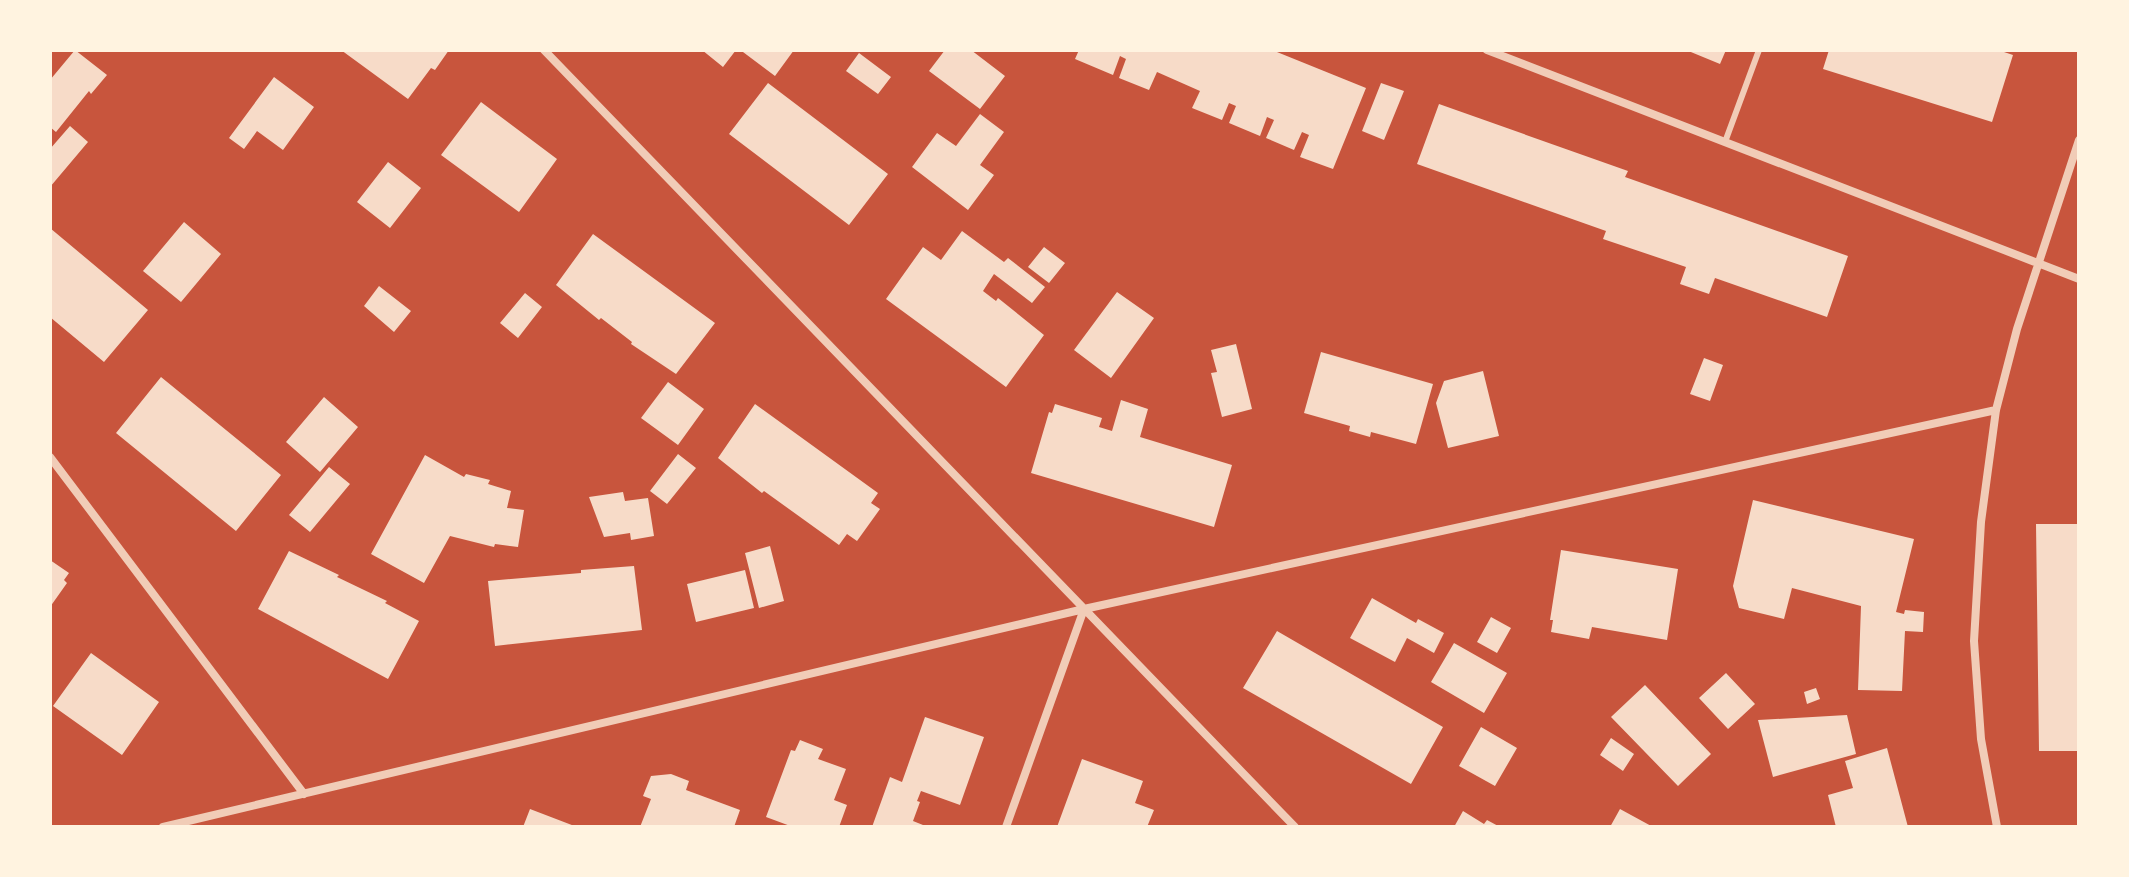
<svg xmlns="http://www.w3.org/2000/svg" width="2129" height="877" font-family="'Noto Serif',serif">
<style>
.building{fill:#f7dbc8}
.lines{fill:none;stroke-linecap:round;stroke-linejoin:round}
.service{stroke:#f1ccb7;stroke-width:6}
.minor{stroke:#f1ccb7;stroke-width:8}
</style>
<rect width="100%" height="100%" fill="#c8553d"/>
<path class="building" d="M75,50l32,25 -16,19 -2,-3 -33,41 -6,-5v-47z
M341,50h108l-14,20 -4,-2 -23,31z
M702,50h34l-13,17z
M744,50h50l-19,26 -32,-24z
M945,50h26l34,26 -25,33 -51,-38z
M1079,50h193l94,38 -33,81 -33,-12 9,-22 -7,-3 -8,18 -28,-12 8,-18 -7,-3 -7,19 -31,-13 7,-17 -7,-3 -7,17 -30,-12 8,-17 -43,-19 -8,18 -30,-12 7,-19 -6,-3 -7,19 -38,-16z
M1686,50h40l-6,14z
M1829,50h169l15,5 -21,67 -169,-53z
M859,53l32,24 -13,17 -32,-23z
M274,77l40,30 -31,43 -26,-19 -13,18 -15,-11z
M768,83l120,91 -39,51 -120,-91z
M1381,83l23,8 -20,49 -22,-9z
M481,102l76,57 -38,53 -78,-57z
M1439,104l189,67 -3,6 223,79 -21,61 -112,-39 -6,16 -29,-10 6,-17 -83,-28 3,-8 -189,-67z
M980,114l24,18 -24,33 14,10 -26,35 -56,-43 25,-34 19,13z
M70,126l18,16 -38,45v-38z
M388,162l33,26 -31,40 -33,-26z
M184,222l37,32 -40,48 -38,-31z
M50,228l98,82 -44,52 -54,-45z
M962,231l42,31 4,-4 37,29 -13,16 -38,-29 -11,17 13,10 2,-3 46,37 -38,52 -120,-88 37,-52 18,13z
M593,234l122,89 -39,51 -45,-30 1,-2 -31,-24 -2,2 -43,-35z
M1044,247l21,16 -16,20 -21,-16z
M379,286l32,25 -17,21 -30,-26z
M1117,292l37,26 -43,60 -37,-28z
M525,293l17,14 -24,31 -18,-15z
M1236,344l16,65 -30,8 -11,-44 6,-1 -6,-22z
M1321,352l112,32 -17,60 -45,-12 -1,5 -21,-6 1,-5 -46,-13z
M1704,358l19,7 -13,36 -20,-7z
M1483,371l16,65 -51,12 -12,-45 8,-22z
M161,377l120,98 -45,56 -120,-98z
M668,382l36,27 -26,36 -37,-27z
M324,397l34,30 -38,45 -34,-30z
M1121,400l27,9 -8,28 92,28 -18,62 -183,-54 18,-61 3,1 3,-9 47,14 -3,9 13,4z
M755,404l123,89 -7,10 9,6 -23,32 -10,-7 -8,11 -75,-54 -2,2 -44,-35z
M678,454l18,14 -29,36 -17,-13z
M425,455l39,22 2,-3 24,6 -2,4 23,7 -4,17 17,2 -6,37 -23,-3 -1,3 -44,-11 -26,47 -53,-29z
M329,467l21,17 -40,48 -21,-17z
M623,492l2,9 23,-3 6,38 -23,4 -1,-7 -26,4 -15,-40z
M1753,500l161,39 -18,73 8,2 1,-4 19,2 -1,20 -18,-1 -3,60 -44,-1 3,-84 -69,-18 -8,31 -45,-11 -6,-22z
M2036,524h43v227h-40z
M770,546l14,55 -25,7 -14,-55z
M1561,550l117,19 -11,71 -75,-13 -3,12 -38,-7 2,-12h-3z
M289,551l50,24 -2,2 50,24 -2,2 34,18 -31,58 -130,-70z
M50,560l19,13 -5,7 3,3 -17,24z
M634,566l8,64 -147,16 -7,-65 93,-8v-3z
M745,570l9,38 -58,14 -9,-38z
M1372,598l44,25 2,-4 26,14 -10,20 -27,-15 -12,24 -45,-24z
M1491,617l20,11 -14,25 -20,-11z
M1277,631l166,96 -32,57 -168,-96z
M1454,643l53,30 -23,40 -53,-31z
M91,653l68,49 -37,53 -69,-49z
M1726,673l29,31 -27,25 -29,-31z
M1645,685l66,69 -33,32 -67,-69z
M1816,688l4,11 -13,5 -3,-12z
M1847,715l9,39 -83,23 -15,-57z
M925,717l59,20 -24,68 -39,-14 -4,10 3,1 -7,19 15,6h-56l18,-50 12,5z
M1481,727l36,21 -22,38 -36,-20z
M1611,738l23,16 -11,17 -23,-16z
M800,740l23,9 -5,10 28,10 -12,31 13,5 -8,22h-46l-27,-10 25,-67 4,1z
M1887,748l21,79h-72l-8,-32 25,-7 -8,-27z
M1082,759l61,22 -8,22 19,7 -7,17h-90z
M671,774l18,7 -3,9 54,20 -6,17h-94l11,-28 -8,-3 8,-20z
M530,809l47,18h-54z
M1620,809l33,18h-43z
M1463,811l21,13 3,-4 13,7h-46z"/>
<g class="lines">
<path class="service" d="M1725,142l34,-92"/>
<path class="minor" d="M544,50l751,777
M1487,50l592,229
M50,457l254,337
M163,827l921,-218 912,-199
M1006,827l78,-218
M1997,827l-16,-88 -7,-98 7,-119 15,-112 21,-81 62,-189"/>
</g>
<rect width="2129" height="877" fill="none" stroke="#fff3e0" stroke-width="104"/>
</svg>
